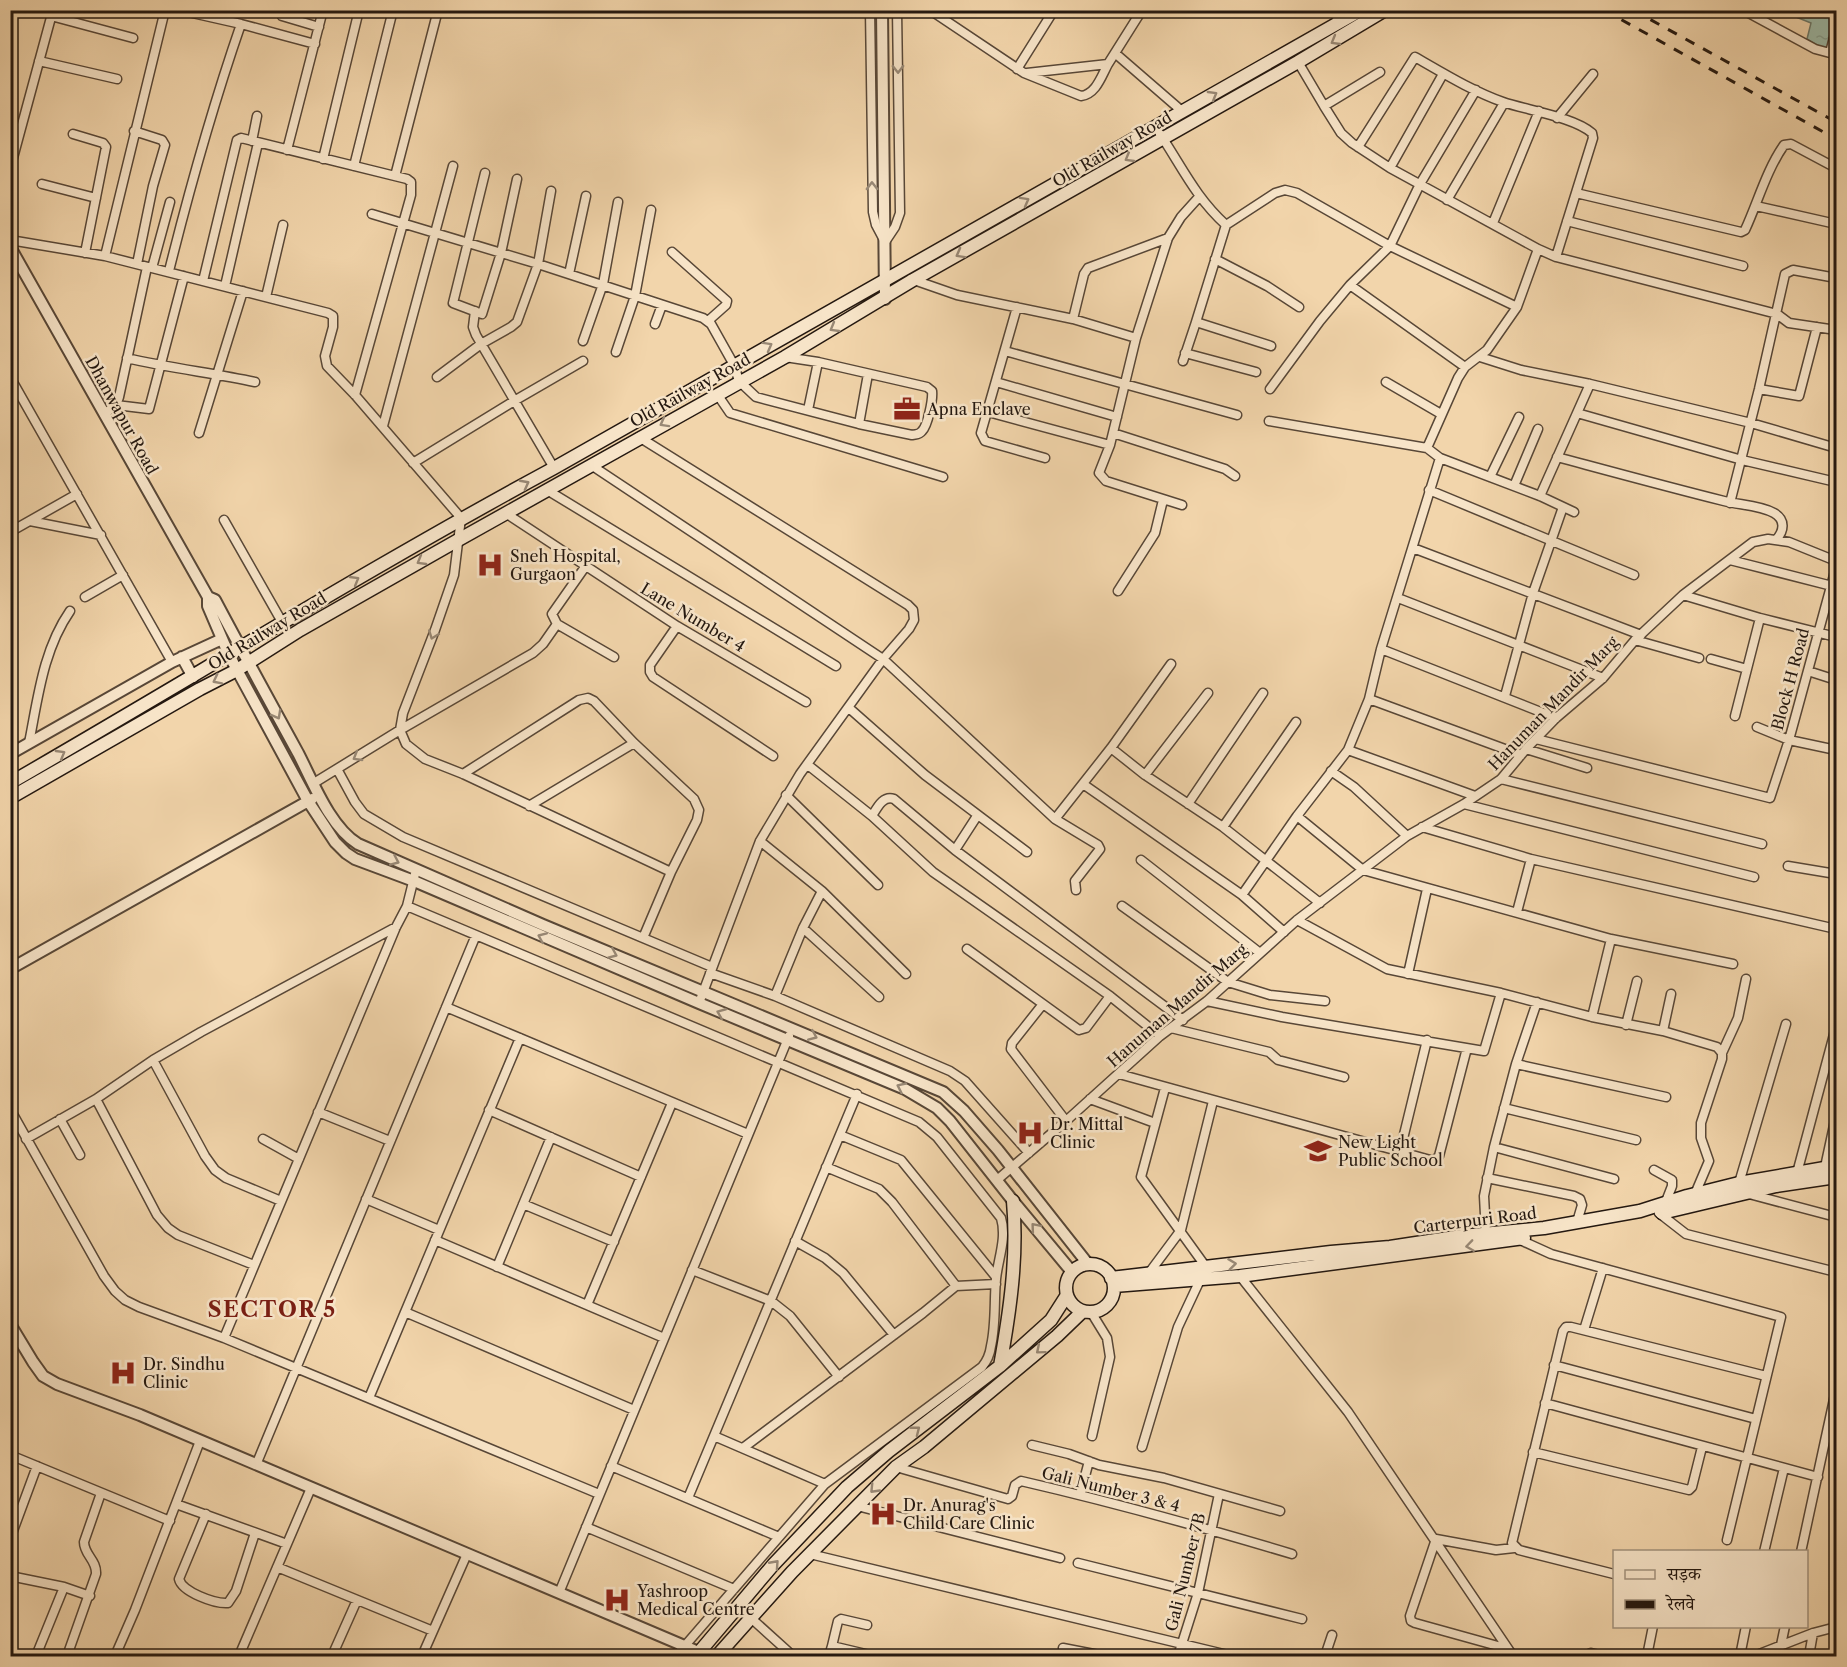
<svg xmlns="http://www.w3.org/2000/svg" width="1847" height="1667" font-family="'Libre Caslon Text','Noto Serif Devanagari',serif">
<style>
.water{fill:url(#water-ripples);stroke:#6c796a;stroke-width:1.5}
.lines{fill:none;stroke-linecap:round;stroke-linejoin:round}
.minor-casing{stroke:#584737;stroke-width:11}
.tertiary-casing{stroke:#584737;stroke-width:14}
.secondary-casing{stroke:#241810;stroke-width:15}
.minor{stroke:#f7e4c8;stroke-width:8}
.tertiary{stroke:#f7e4c8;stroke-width:10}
.secondary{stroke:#f7e4c8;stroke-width:12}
.rail{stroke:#241810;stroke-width:3;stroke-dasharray:10 10;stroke-linecap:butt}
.oneway{stroke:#988875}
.labels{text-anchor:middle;stroke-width:5;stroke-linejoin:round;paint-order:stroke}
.street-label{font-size:16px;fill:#241810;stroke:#f7e4c8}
.poi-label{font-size:16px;fill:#241810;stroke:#f7e4c8;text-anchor:start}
.district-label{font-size:22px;font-weight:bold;letter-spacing:1.5px;fill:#7a1f14;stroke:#f7e4c8}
</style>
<defs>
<pattern id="water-ripples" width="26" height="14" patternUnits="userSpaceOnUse" patternTransform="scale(1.5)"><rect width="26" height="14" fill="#9cb9a6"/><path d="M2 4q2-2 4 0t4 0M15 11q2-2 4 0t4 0" fill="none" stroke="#869e8e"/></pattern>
</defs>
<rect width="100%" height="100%" fill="#f2d5ab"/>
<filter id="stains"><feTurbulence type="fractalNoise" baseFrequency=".00333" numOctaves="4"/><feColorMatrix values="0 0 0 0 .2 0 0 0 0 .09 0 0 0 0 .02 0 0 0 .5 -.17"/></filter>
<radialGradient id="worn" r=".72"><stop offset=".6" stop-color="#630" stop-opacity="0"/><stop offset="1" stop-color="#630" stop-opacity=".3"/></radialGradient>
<path class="water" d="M1781,11h55v35l-9,5 -20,-12 4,-16z"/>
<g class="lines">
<defs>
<path id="minor" d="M179,10l62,14 74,20
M284,10l-2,6 37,11
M870,10l3,202 3,13 9,17 10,-15 5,-14 -3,-203
M930,10l94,63 57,23c15,-2 20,-19 27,-32
M1329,10l14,11
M1743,10l72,39 15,4 6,-24
M51,16l82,22
M1116,54l67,58
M39,61l78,18
M1298,62l26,44 17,27 11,10 38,25 148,81 18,8 221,57 12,9 47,7
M1017,69l37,-59
M1027,73l81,-9 34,-54
M1324,106l56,-34
M1557,118l36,-44
M134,131l28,9 3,5 -12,41 -16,78
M73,134l30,9 3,4 -21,106
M1160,134c22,33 36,64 66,91
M252,141l5,-25
M1358,147l57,-90c28,16 57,34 88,45 23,8 71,15 89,31l1,5 -37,119
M287,150l36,-140
M323,159l36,-149
M354,166l39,-156
M1390,168l53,-94
M10,169l43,-159
M485,173l-32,130 29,11 19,-61 16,-74
M395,176l43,-166
M42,184l54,14
M1576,193l165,39 4,-2c13,-28 21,-59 39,-85l7,-1 45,24
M1447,200l57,-97
M1756,206l80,18
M372,214l166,50 165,54 8,6 23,41 5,16 17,16 103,27 53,11c5,-1 7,0 10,-4 6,-6 11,-32 10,-40l-5,-4 -109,-25 -33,-5
M1567,221l176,45
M1493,223l46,-112
M10,240l95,16 223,57 5,3v11l-8,29 2,10 28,29 106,123 -7,57 -19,55 -32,83 -3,17 6,14 19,15 38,15 208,98
M672,252l55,49 -1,4 -18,16
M105,256l60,-246
M1215,259l52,27 32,21
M152,268l18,-66
M169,271c21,-84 44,-166 72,-247
M569,274l17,-78
M911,279l46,16 116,24 63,19
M203,281l34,-141 4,-2 166,41 4,3v13l-56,200
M1350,285l115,82
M225,286l33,-143
M266,297l17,-72
M1017,307l-36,126 4,8 60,17
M475,311l-2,16 3,8 78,133
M1073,319l11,-45 4,-6 80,-30
M1196,322l30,-97 49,-32 10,-3 12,3 93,53 127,61
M655,324l7,-19
M583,341l20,-57 15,-82
M1005,351l232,64
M616,352l19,-56 16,-86
M1185,353l71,19
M1480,357l41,13 69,14 161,39 85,25
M127,358c42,10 86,15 128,24
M1183,361l13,-39 75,24
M10,377l162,285
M437,377l44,-33 30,-17 6,-5 21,-58 13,-73
M996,382l121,35
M1386,382l55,32
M1270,389l50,-68 30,-36 40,-39 30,-62 56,-94
M1759,389l40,7 18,-69
M717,394l13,19 213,64
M116,405l33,4 35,-133
M808,410l10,-48
M988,412l122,33
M1577,413l165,47 94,22
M104,414l12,-9 3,-8 28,-130
M1269,421l158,27 13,10 100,38 34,16
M859,424l9,-50
M383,426l70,-260
M199,433l44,-142
M1113,433l112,36 10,7
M639,437l269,168 5,5 1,10 -5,9 -26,30 -83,115 -40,67 -61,162
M1427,448l31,-70 7,-11 22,-17 30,-43 21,-58
M1557,457c56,15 111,30 167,44 15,4 36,4 50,12 12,7 10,18 2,27
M413,463l101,-62 69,-40
M591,465l292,194 172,160 43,26 2,4 -25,32 1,9
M1490,477l29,-60
M1514,486l24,-57
M547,490l289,176
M1429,490l205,85
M1540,496l50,-112
M1730,503l29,-114 26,-115 8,-4 43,8
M1182,505l-76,-24 -7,-8 11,-28 26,-107 32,-100 13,-21 18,-20
M507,514l170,112 129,76
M224,520l58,102
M30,521l71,14
M10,532l67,-38
M1413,548l228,87
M1730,560l102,26
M585,567l-33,47 5,10 57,33
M1118,591l37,-58 8,-33
M1683,595l77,23 76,19
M85,597l38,-22
M1398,598l205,80
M677,626l-27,39v7l3,5 120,79
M1635,640l64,18
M1381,649l175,69
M1711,659l36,10
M1808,671l28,9
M1505,696l28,-103 30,-86
M1369,699l152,56
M849,708l76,67 102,77
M1735,716l25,-98
M1757,727l32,13 47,10
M1536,739l234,59 19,-58 47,-172
M29,743c9,-45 14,-93 41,-132
M1111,748l34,27 78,52 97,76
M1526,749l61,19
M1348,750l127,46
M808,765l64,51 61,56 177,124 50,40
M337,769l18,33 9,12 39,23 309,130
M1331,771l23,16 53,49
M463,774l116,-74 9,-2 6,3 40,42 60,56 5,11 -2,10 -26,52 -28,66
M1145,775l63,-82
M1501,779l261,65
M314,783l86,-53 133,-77 10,-9 14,-20
M1083,784l159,111 42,37
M786,795l92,90
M1188,804l75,-111
M1464,804l290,73
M529,806l105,-63
M872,816c5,-8 11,-21 22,-17l61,51 228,170
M1297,816l66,54 248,69 122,25
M1055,819l56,-71 60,-84
M1223,827l73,-105
M1422,827l109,32 305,70
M760,841l62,50 84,83
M955,850l22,-34
M1141,860l119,93
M1788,866l48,8
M1242,895l55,-79 51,-66 21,-51 12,-50 59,-191
M407,906l512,216 18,15 64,81c6,20 -3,41 -5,61 -2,22 0,45 -5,67 -1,8 -4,15 -9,21l-157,117 -149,172
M1122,906l106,76 42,13 55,6
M1517,912l14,-53
M1297,920l90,49 114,24 91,24 71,14 54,16 5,6v6l-21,64v15l8,23 -14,33
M803,928l76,69
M967,949l112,81 7,-2 24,-32
M710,973l65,23 175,75 15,10 64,72
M1408,974l19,-85
M775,996l28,-68 19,-37
M1207,1001l75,16 202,34 17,-58
M1043,1004l-31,39 -1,6 55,72
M446,1007l302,127
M1592,1017l19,-78
M1626,1025l11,-44
M1171,1028l98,24 9,8 66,17
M1663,1031l8,-37
M1722,1053l16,-35 8,-39
M153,1060l52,96 10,14 11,8 55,23
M1516,1064l150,33
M1119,1074l315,87 5,-5 28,-108
M1165,1088l-24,89 65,90
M96,1099l61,116 11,13 10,7 76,30
M1090,1099l65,24
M1504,1108l132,32
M10,1109l94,167 11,15 10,9 14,7 85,31 375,156
M489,1110l152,67
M318,1112l72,29
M60,1119l20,36
M840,1135l61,25 95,117
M26,1139l70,-40 57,-39 48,-28 195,-105
M263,1139l36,20
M1494,1147l120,32
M1400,1151l27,-111
M826,1167l53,22 13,13 64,84
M1825,1167l11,-51
M1654,1170l18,10v6l-7,18
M1797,1177v-4l39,-146
M1487,1178l87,18 6,3 2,6 -5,17
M997,1180l69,-59 94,-85 47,-35 90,-81 110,-84 57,-32 37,-25 25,-30 30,-31 47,-40 32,-38 48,-45 70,-53 15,-3 21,3 47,19
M1739,1183l47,-159
M1749,1194l87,23
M366,1199l73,31
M523,1204l91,38
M1659,1213l27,21 150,38
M1486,1234l-2,-38 10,-49 22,-83 21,-62
M1518,1239l33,15 230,63 -54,223
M435,1240l229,98
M795,1241l30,17 18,15 51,62
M497,1267l54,-130
M692,1270l79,31 19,15 49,61
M1149,1273l32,-43 32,-129
M1240,1276l108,136 165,244
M587,1305l85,-202
M405,1312l229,98
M1091,1312l16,26 3,19 -18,79
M1584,1330l19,-62
M224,1338l172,-411 11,-21 9,-36
M1554,1365l202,54
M369,1398l151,-360
M1545,1403l273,74
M714,1436l111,48
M1032,1445l37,9 30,11 65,13 116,33
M1142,1447l36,-120 22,-47
M743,1448l180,-135 33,-27 40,-2
M1533,1452l156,38 3,-3 10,-40
M10,1455l160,66
M256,1465l220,-530
M611,1466l168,71
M896,1467l112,32 4,-3 3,-11 6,-4c91,21 181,46 271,73
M1080,1495l9,-34
M688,1498l169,-404
M176,1504l111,40
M857,1506l203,52
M206,1514l-27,65c3,13 36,25 49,24l8,-12 19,-58
M586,1527l148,62
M10,1539l27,-73
M1764,1552l20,-84
M1801,1552l35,-162
M810,1554l422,102
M1078,1563l224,56
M277,1567l156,64
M1614,1574l-95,-24 -7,-7 51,-212 3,-4h5l195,49
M10,1576l54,11 26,9
M559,1593l230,-557
M752,1619l41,37
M1781,1645l4,-19
M832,1646l6,-25 3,-2 26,6
M1063,1648l41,8
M1505,1648l-90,-25 -4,-2 -1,-5 26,-77 60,11 18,-2
M36,1656l28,-69
M67,1656l29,-82c1,-14 -12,-19 -12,-32l17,-49
M115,1656l20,-46 65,-169
M239,1656l72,-168
M332,1656l25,-56
M422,1656l45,-102
M829,1656l3,-10 42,10
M1178,1656l20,-63 21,-99
M1325,1656l7,-21
M1585,1656l6,-3 13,3
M1647,1656l6,-30
M1740,1656l6,-30
M1754,1656l59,-23 23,-6
M1809,1656l4,-23"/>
<path id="tertiary" d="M882,10l3,289
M10,247l198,350v9l21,49 79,146 27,41 11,11 9,6 59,22 285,122 206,86 32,19 13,13 63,80 59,71
M208,597l7,3c27,51 55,102 83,153 15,29 32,74 60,91l185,81 400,167 21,19 34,39 90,114
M182,657l11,20
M10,754l162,-92 50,-23
M10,969l302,-170
M10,1324l23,38 10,14 14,8 83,31 568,241"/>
<path id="secondary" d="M10,783c182,-105 359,-215 544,-315l807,-458
M10,798l190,-109 37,-19 63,-40 160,-91 325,-182 128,-77 385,-218 87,-52
M1662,1213l114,-27 60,-9
M1066 1288a24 24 0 1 1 48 0a24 24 0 1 1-48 0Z
M1111,1278l220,-26 59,-5 72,-11 82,-8 96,-17 47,-15 52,-13 97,-17
M1114,1286l126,-10 284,-38
M1000,1366c10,-55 18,-110 13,-165
M696,1656l77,-91 74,-78 42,-36 111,-85 51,-46 16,-25
M717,1656l75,-84 104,-105 28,-20 133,-111 26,-25"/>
</defs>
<use href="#minor" class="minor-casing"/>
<use href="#tertiary" class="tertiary-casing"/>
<use href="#secondary" class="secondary-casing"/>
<use href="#minor" class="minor"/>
<use href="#tertiary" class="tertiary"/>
<use href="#secondary" class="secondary"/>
<path class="rail" d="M1604,10l232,129
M1633,10l203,112"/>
</g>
<defs><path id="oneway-chevron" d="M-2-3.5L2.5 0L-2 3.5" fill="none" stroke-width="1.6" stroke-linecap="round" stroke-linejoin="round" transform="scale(1.5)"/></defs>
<g class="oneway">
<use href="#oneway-chevron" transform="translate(1335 41) rotate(150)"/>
<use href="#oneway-chevron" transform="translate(898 69) rotate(89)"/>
<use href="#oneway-chevron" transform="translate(1213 95) rotate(-30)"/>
<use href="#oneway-chevron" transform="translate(1129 158) rotate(150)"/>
<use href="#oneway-chevron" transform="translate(872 186) rotate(-91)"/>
<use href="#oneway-chevron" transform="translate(1025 201) rotate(-29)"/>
<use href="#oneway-chevron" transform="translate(960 254) rotate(151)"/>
<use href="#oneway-chevron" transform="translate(834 328) rotate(150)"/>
<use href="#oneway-chevron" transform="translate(768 346) rotate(-29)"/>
<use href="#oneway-chevron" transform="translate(664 423) rotate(151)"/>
<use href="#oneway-chevron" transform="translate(525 484) rotate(-28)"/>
<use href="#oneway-chevron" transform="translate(421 561) rotate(150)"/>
<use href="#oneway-chevron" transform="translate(355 580) rotate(-30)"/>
<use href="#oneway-chevron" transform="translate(433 635) rotate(111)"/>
<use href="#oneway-chevron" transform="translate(217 680) rotate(153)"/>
<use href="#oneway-chevron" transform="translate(277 715) rotate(61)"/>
<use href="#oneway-chevron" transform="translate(61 754) rotate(-30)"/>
<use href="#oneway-chevron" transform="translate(357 757) rotate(149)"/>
<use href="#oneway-chevron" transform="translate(395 861) rotate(24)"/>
<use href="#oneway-chevron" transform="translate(542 937) rotate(-157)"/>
<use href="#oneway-chevron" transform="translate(613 954) rotate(23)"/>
<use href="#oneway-chevron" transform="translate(721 1013) rotate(-158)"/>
<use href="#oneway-chevron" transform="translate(813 1036) rotate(23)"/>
<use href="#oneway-chevron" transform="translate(901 1087) rotate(-155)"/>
<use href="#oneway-chevron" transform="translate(1035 1227) rotate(-130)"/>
<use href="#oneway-chevron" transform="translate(1470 1246) rotate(172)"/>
<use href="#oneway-chevron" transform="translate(1232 1264) rotate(-7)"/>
<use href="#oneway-chevron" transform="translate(1040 1350) rotate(140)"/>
<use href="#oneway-chevron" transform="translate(916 1430) rotate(-38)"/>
<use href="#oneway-chevron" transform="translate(874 1489) rotate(134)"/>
<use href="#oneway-chevron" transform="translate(775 1564) rotate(-48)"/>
</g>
<defs>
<symbol id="office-bare" viewBox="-9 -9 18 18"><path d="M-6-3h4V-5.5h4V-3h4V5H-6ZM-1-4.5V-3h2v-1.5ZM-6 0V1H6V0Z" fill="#8f2418" stroke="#f7e4c8" stroke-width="2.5" paint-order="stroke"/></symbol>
<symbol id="hospital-bare" viewBox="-9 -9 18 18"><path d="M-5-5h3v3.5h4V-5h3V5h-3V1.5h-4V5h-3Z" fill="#8f2418" stroke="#f7e4c8" stroke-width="2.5" paint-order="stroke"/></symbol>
<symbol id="school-bare" viewBox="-9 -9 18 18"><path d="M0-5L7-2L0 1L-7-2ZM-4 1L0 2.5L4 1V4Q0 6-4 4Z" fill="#8f2418" stroke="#f7e4c8" stroke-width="2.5" paint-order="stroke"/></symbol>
</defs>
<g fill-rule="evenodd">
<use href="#office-bare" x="888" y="390" width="38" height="38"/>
<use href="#hospital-bare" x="471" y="546" width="38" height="38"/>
<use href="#hospital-bare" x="1011" y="1114" width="38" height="38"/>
<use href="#school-bare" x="1299" y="1132" width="38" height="38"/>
<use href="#hospital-bare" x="104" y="1354" width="38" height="38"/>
<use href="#hospital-bare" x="864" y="1495" width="38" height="38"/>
<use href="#hospital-bare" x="598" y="1581" width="38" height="38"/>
</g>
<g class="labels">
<g class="street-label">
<text transform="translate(1112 149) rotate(-30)" y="6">Old Railway Road</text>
<text transform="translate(690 390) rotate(-29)" y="6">Old Railway Road</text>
<text transform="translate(122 415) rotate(61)" y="6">Dhanwapur Road</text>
<text transform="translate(693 617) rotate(31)" y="6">Lane Number 4</text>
<text transform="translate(267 631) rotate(-31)" y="6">Old Railway Road</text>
<text transform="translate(1790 679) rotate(-75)" y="6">Block H Road</text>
<text transform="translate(1553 703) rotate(-46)" y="6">Hanuman Mandir Marg</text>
<text transform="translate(1177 1005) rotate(-41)" y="6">Hanuman Mandir Marg</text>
<text transform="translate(1475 1220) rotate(-7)" y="6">Carterpuri Road</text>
<text transform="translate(1111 1489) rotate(14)" y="6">Gali Number 3 &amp; 4</text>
<text transform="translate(1185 1572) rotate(-76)" y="6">Gali Number 7B</text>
</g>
<g class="poi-label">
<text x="927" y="415">Apna Enclave</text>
<text x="510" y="562">Sneh Hospital,<tspan x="510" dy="18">Gurgaon</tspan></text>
<text x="1050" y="1130">Dr. Mittal<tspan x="1050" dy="18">Clinic</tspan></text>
<text x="1338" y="1148">New Light<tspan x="1338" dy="18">Public School</tspan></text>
<text x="143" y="1370">Dr. Sindhu<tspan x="143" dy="18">Clinic</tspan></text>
<text x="903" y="1511">Dr. Anurag's<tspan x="903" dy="18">Child Care Clinic</tspan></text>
<text x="637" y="1597">Yashroop<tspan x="637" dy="18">Medical Centre</tspan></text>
</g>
<g class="district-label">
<text x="272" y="1317">SECTOR 5</text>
</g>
</g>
<rect width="1847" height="1667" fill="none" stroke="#f2d5ab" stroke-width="36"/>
<rect x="12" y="12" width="1823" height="1643" fill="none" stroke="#241810" stroke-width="3"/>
<rect x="18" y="18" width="1811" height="1631" fill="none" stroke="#241810" stroke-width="1.5"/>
<rect x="1613" y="1550" width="195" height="78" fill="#f7e4c8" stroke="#a3927e" stroke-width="1.5"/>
<rect x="1625" y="1570" width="30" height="9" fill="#f7e4c8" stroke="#a3927e" stroke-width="1.5"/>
<text x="1667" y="1580" font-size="18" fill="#241810">सड़क</text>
<rect x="1625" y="1600" width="30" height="9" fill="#241810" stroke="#a3927e" stroke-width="1.5"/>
<text x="1667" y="1610" font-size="18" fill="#241810">रेलवे</text>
<rect width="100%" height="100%" filter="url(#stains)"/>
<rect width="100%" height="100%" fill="url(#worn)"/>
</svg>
